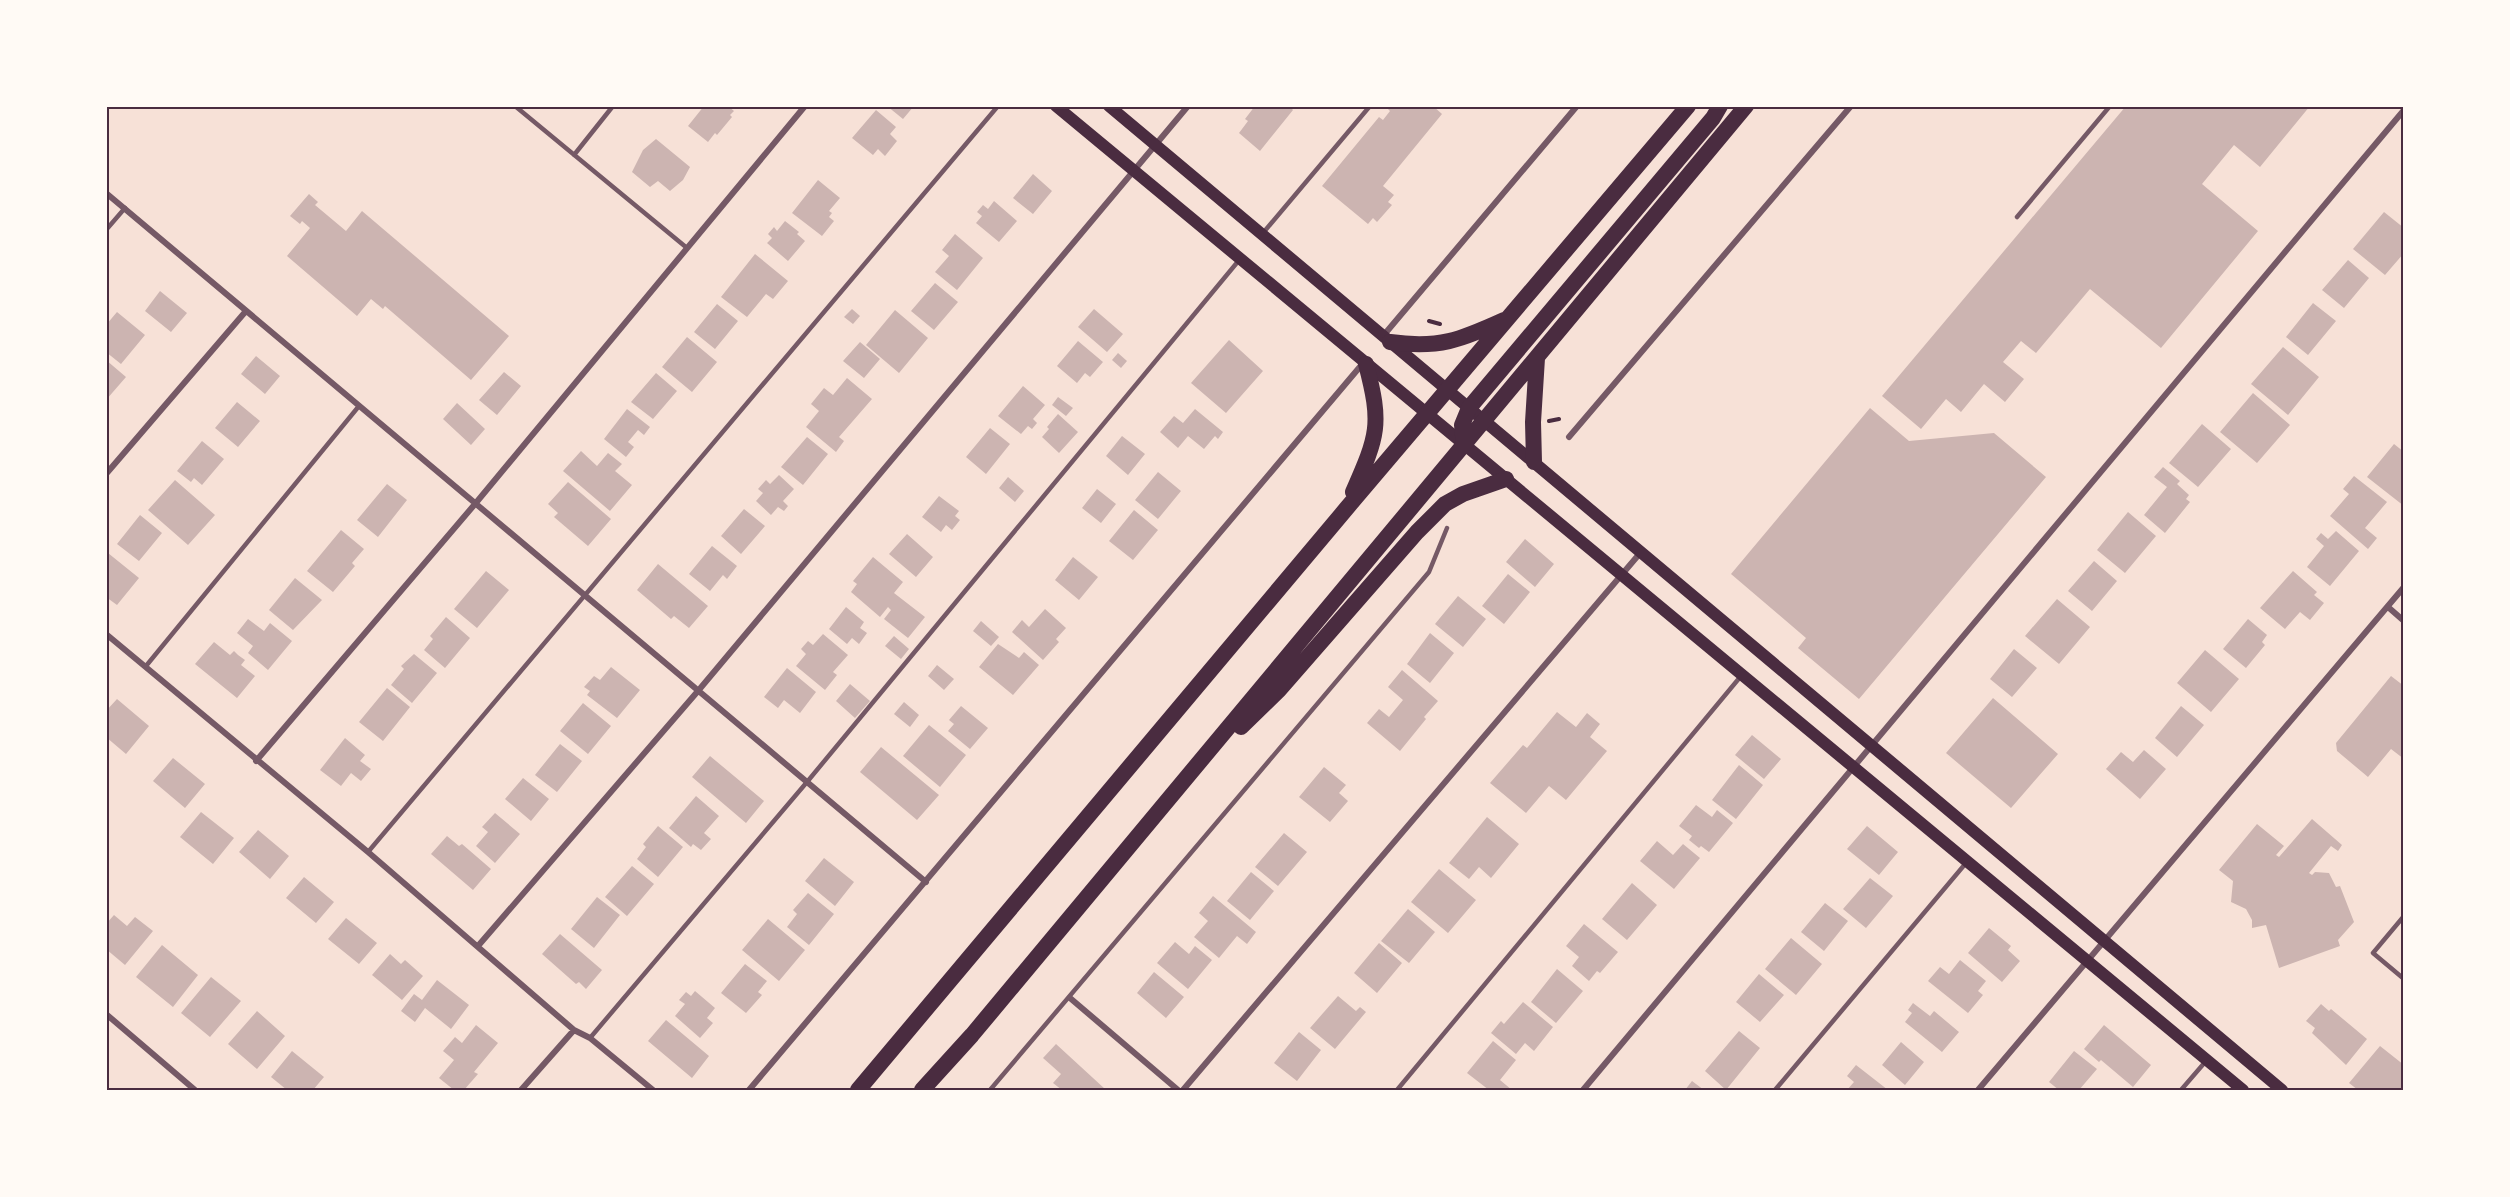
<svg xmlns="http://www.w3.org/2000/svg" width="2510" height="1197" font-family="'Playfair Display',serif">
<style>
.building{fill:#ccb4b1}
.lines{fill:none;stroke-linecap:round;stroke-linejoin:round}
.path{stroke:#4a2c40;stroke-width:4}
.service{stroke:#755966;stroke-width:4.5}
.minor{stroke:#755966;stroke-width:6}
.secondary{stroke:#4a2c40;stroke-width:12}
.trunk{stroke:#4a2c40;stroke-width:16}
.neatline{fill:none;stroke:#4a2c40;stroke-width:2}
</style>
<rect width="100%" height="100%" fill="#f7e1d7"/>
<path class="building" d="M704,106h24l6,5 -4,4 2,2 -15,18 -2,-2 -7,9 -20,-16z
M887,106h27l-11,13z
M1255,106h34l4,4 -33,41 -21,-18 9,-12 -3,-2z
M1385,106h48l9,8 -59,72 11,9 -6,7 4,3 -15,17 -4,-4 -5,6 -46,-38 57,-69 4,3 7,-9z
M2126,106h184l-50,61 -26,-22 -32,39 56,47 -97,117 -71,-59 -54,64 -15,-12 -18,21 21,17 -19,23 -21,-18 -23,28 -15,-13 -25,30 -39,-33z
M876,110l20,17 -6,7 7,7 -12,15 -7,-7 -5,6 -21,-17z
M656,139l34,28 -7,13 -13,11 -12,-10 -8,6 -18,-15 11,-22z
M1033,174l19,17 -19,23 -20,-16z
M818,180l22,18 -11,13 3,2 -3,4 5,4 -12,15 -30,-23z
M309,194l9,8 -3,3 31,26 16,-20 147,125 -38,44 -86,-74 -2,3 -12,-10 -14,17 -70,-60 23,-28 -8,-7 -2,3 -10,-8z
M994,201l23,20 -18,21 -23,-19 6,-7 -5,-4 6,-7 5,4z
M2384,212l20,16v25l-19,22 -32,-26z
M785,221l14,11 -2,2 8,7 -17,20 -21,-18 5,-5 -4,-4 6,-7 3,4z
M955,234l28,24 -26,32 -22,-18 14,-16 -7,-6z
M755,254l33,27 -15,18 -7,-5 -19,23 -26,-20z
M2348,260l21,18 -25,30 -22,-18z
M935,283l23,19 -24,28 -23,-19z
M160,291l27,22 -16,19 -26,-21z
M2313,303l23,18 -28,34 -22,-18z
M717,304l21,17 -23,28 -21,-17z
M852,309l8,7 -7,8 -9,-7z
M1094,309l29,25 -16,18 -29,-25z
M895,310l33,28 -29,35 -33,-28z
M117,312l28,23 -24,29 -15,-12v-27z
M687,337l30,25 -25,30 -30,-25z
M1229,340l34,31 -37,42 -35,-30z
M1078,341l25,21 -13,15 -5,-4 -8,10 -20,-17z
M860,342l20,17 -16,19 -21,-17z
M2283,347l36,30 -31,38 -37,-31z
M1118,353l9,8 -6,7 -9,-8z
M256,356l24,20 -15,18 -24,-20z
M106,360l20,17 -20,23z
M504,372l17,14 -24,29 -18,-15z
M656,373l21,18 -24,28 -22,-17z
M847,378l25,21 -33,38 5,4 -8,11 -30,-25 13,-16 -8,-7 13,-16 9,7z
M1023,386l22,19 -12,14 4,4 -5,6 -4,-3 -7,8 -23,-18z
M2253,393l37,32 -33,38 -37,-31z
M1058,397l15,11 -7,8 -14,-11z
M237,402l23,19 -22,26 -23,-19z
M457,403l28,26 -14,16 -28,-26z
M1870,408l39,33 85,-8 52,44 -187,222 -61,-51 8,-10 -75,-64z
M627,409l23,18 -6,8 -6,-5 -10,12 6,5 -8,10 -22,-18z
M1195,409l28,23 -5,7 -3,-3 -11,13 -16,-13 -10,12 -18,-16 14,-16 9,7z
M1058,414l20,18 -19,21 -17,-16 7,-8 -2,-2z
M2202,424l29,25 -33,38 -29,-24z
M990,428l20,16 -24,30 -20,-17z
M1122,436l23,18 -17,21 -22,-19z
M807,437l21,17 -25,31 -22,-18z
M202,441l22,18 -22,26 -8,-7 -3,4 -14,-11z
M2394,444l10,8v54l-37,-29z
M581,451l16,15 11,-13 14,11 -7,7 17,14 -22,26 -47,-40z
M2163,467l17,14 -3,3 12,11 -3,4 4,3 -25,31 -21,-18 23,-28 -13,-10z
M1158,472l23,19 -23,28 -23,-19z
M779,475l15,14 -11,12 5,5 -4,5 -6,-4 -7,8 -15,-14 7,-8 -5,-4 8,-9 4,4z
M2354,476l33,26 -22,26 12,10 -9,11 -38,-33 19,-22 -6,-5z
M1008,477l16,14 -9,11 -16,-14z
M175,480l40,35 -27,30 -40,-35z
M568,482l43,37 -23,27 -34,-29 4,-4 -10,-9z
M387,484l20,16 -29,37 -21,-17z
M1097,489l19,15 -15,19 -19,-15z
M939,496l20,15 -4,5 5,4 -8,10 -6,-5 -5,7 -19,-15z
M744,509l21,17 -24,28 -20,-18z
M1134,510l24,20 -25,30 -24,-19z
M2128,512l28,24 -31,37 -28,-23z
M140,515l22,18 -23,28 -22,-17z
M341,530l23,19 -12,14 3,3 -22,26 -26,-21z
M2336,531l23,20 -29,35 -23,-19 17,-21 -8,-7 5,-6 7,6z
M907,534l26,23 -17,20 -27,-23z
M1525,539l29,25 -19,23 -29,-25z
M712,546l25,20 -10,13 -4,-4 -13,16 -21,-17z
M108,553l31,25 -22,27 -11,-8z
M873,557l30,25 -9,11 31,24 -17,21 -24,-19 7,-9 -3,-3 -8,10 -29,-25 6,-8 -4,-3z
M1073,557l25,20 -19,23 -24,-20z
M2094,561l23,20 -25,30 -24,-20z
M658,564l50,42 -19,22 -15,-12 -3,3 -34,-29z
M486,571l23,19 -32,38 -23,-19z
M2293,571l24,21 -3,3 10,8 -14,17 -10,-8 -15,17 -25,-21z
M1508,574l22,18 -26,32 -22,-18z
M295,578l27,22 -29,30 -24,-20z
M1458,596l28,23 -23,28 -28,-23z
M2057,599l33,28 -31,37 -34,-28z
M846,607l18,15 -4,6 7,5 -8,11 -7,-6 -5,6 -18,-15z
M1045,609l21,19 -10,11 3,3 -16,18 -31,-28 10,-12 7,7z
M446,617l24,21 -25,30 -21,-18 9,-11 -3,-3z
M248,619l16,12 6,-8 22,18 -24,29 -20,-17 5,-7 -16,-13z
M2248,619l19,16 -5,7 3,3 -19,23 -23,-19z
M981,621l18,16 -8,9 -18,-15z
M1430,633l24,20 -24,30 -23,-19z
M823,634l25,21 -15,17 4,3 -12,15 -29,-24 10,-12 -5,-5 7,-8 5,4z
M894,636l15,13 -8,10 -16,-13z
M214,642l16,13 4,-4 4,4 7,5 -4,5 14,11 -18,22 -42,-34z
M998,644l21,14 5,-6 15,13 -26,30 -34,-28z
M2014,649l23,19 -25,29 -22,-18z
M2205,650l34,29 -28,33 -34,-29z
M414,654l23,19 -25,30 -21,-18 13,-16 -3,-3z
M937,665l17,14 -10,11 -16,-14z
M611,667l29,23 -23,28 -30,-23 3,-4 -6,-4 10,-11 6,4z
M787,668l29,24 -16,21 -16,-13 -6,8 -14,-11z
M1402,670l36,31 -14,16 2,2 -26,32 -33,-28 12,-14 10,8 14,-17 -15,-13z
M2391,676l13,10v73l-13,-10 -23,28 -31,-26 -1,-8z
M850,684l20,17 -15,17 -19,-17z
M387,688l23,19 -27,34 -24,-19z
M1993,698l65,56 -47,54 -65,-55z
M117,699l32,27 -23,28 -20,-17v-26z
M904,702l15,13 -9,12 -16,-13z
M583,703l28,23 -23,28 -28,-23z
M961,706l27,22 -18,21 -22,-18 6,-7 -5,-4z
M2181,706l23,19 -27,32 -22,-19z
M1557,712l19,15 11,-14 13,11 -10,13 17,14 -41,49 -17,-14 -23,27 -36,-30 33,-38 4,3z
M929,725l37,30 -26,32 -37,-31z
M1752,735l29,24 -17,20 -29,-24z
M345,738l20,17 -5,6 11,8 -10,12 -10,-8 -10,13 -21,-16z
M560,744l22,17 -25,31 -22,-17z
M881,747l58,48 -22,25 -57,-48z
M2144,750l22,19 -26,30 -34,-30 15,-17 12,10z
M710,756l54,45 -18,22 -54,-46z
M173,758l32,26 -20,24 -32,-27z
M1739,765l24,20 -27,34 -24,-19z
M1324,767l22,18 -7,8 9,8 -18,21 -31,-25z
M523,778l26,21 -18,22 -26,-22z
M696,796l23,20 -15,17 7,6 -10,11 -8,-6 -2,3 -22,-19z
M1696,805l16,12 5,-7 16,13 -24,29 -8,-6 -2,2 -10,-8 3,-4 -13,-10z
M201,812l33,26 -21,26 -33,-27z
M495,813l25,21 -25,29 -19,-17 12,-14 -6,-5z
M1487,817l32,27 -28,34 -12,-11 -10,12 -20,-16z
M2312,819l30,26 -4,6 -7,-5 -22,27 3,2 3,-3 14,1 7,14 4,-1 14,36 -16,18 2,6 -61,22 -13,-43 -14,3v-8l-6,-11 -15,-7 2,-21 -14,-11 38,-46 27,22 -8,9 3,2z
M658,826l25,21 -25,30 -21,-18 9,-12 -3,-3z
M1867,826l31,26 -19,23 -32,-26z
M258,830l31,26 -19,23 -31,-27z
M1284,833l23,19 -29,34 -23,-19z
M447,836l12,10 3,-2 29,25 -18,21 -42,-36z
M1657,841l16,14 10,-11 17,14 -26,31 -34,-28z
M824,858l30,24 -19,24 -30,-25z
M632,866l22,18 -27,32 -22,-19z
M1439,869l37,31 -28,33 -37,-31z
M1251,872l23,19 -24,29 -23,-19z
M304,877l30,25 -18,21 -30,-25z
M1870,878l23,18 -27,32 -23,-19z
M1632,883l25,22 -30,35 -25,-21z
M808,893l26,21 -25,31 -22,-18 10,-13 -4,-4z
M1213,896l43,36 -9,12 -10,-8 -18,22 -25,-21 14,-16 -9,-8z
M597,897l23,18 -26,33 -23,-19z
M1825,903l23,18 -24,30 -23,-19z
M1408,909l27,23 -26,31 -28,-22z
M114,915l13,11 8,-9 18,14 -28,34 -19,-16v-25z
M346,918l31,25 -18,21 -31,-25z
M768,919l37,31 -26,31 -37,-31z
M1584,924l34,28 -18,21 -3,-2 -8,10 -17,-15 7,-9 -13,-11z
M1989,928l22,18 -3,4 12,11 -18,21 -34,-29z
M560,934l42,36 -16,19 -7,-7 -3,2 -34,-30z
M1791,938l31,26 -26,31 -31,-26z
M1175,942l14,12 6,-8 17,14 -24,29 -31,-26z
M1379,943l23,20 -25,30 -23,-20z
M162,945l36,30 -25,32 -37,-30z
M390,954l11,10 4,-4 18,16 -21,24 -30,-25z
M1960,960l26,21 -8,10 5,4 -15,18 -40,-32 12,-14 9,7z
M745,964l22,17 -9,11 4,3 -16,18 -25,-20z
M1557,969l26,22 -27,32 -25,-21z
M1154,972l30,25 -18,21 -29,-25z
M1759,974l25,21 -24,27 -24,-20z
M211,977l30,24 -31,36 -29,-24z
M437,980l32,25 -18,24 -26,-21 -10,14 -14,-11 13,-17 8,6z
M695,991l20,17 -8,10 6,5 -13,15 -25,-22 10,-12 -6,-4 7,-8 5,4z
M1338,996l18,15 4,-4 6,5 -31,37 -25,-21z
M1523,1002l30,25 -19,24 -9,-8 -9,11 -25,-21 10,-12 3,3z
M1913,1003l17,13 4,-5 25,21 -17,20 -37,-30 7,-9 -4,-3z
M2321,1004l8,7 2,-2 36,30 -21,26 -34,-32 3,-5 -9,-7z
M257,1011l28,25 -28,33 -29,-25z
M666,1020l43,36 -17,22 -44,-37z
M476,1025l22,18 -24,29 4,2 -14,16h-10l-15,-12 15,-18 -11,-9 12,-14 7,6z
M2104,1025l47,40 -18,22 -32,-27 -2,2 -15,-13z
M1739,1031l21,17 -34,42 -21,-19z
M1299,1032l22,18 -24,31 -23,-18z
M1493,1041l23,19 -16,20 12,10h-23l-22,-17z
M1901,1042l23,20 -19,23 -23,-20z
M1056,1044l49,45 -1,1h-42l-9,-7 8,-9 -18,-16z
M2380,1046l24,19v25h-46l-9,-7z
M292,1051l32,26 -11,13h-26l-16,-13z
M2074,1051l23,18 -18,21h-20l-10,-8z
M1856,1065l32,25h-41l7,-8 -7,-6z
M1692,1081l12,9h-19z"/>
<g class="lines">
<path class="path" d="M1429,321l11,3
M1549,421l10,-2"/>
<path class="service" d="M515,106l172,142
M574,155l39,-49
M2017,217l93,-111
M106,230l19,-22
M1263,233l107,-127
M146,666l213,-260
M368,852l630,-746
M2404,916l-31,37 31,26
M590,1038l217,-256 433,-523
M990,1090l439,-518 18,-44
M1397,1090l344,-414
M1775,1090l191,-227
M2181,1090l25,-29"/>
<path class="minor" d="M106,193l820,689
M1383,336l194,-230
M1569,437l282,-331
M106,474l140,-163
M2388,607l16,14
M106,634l262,218 206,178 16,8 63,52
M256,761l219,-257 330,-398
M478,946l220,-255 490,-585
M1070,998l108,92
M106,1014l89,76
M521,1090l53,-60
M749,1090l615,-728
M1183,1090l458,-538
M1583,1090l821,-980
M1978,1090l426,-503"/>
<path class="secondary" d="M1056,106l1187,984
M1109,106l1173,984"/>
<path class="trunk" d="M1390,342c49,7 70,-2 114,-22
M1464,445l-2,-20 7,-17 244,-290 7,-12
M1534,462l-1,-40 4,-64
M1353,492c25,-57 29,-67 13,-128
M1241,727l38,-37 138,-158 28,-28 18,-10 43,-15
M858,1090l488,-581 342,-403
M922,1090l50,-55 774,-929"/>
</g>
<rect width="2510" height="1197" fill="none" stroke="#fffaf5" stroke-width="216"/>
<rect x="108" y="108" width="2294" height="981" class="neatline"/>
</svg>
